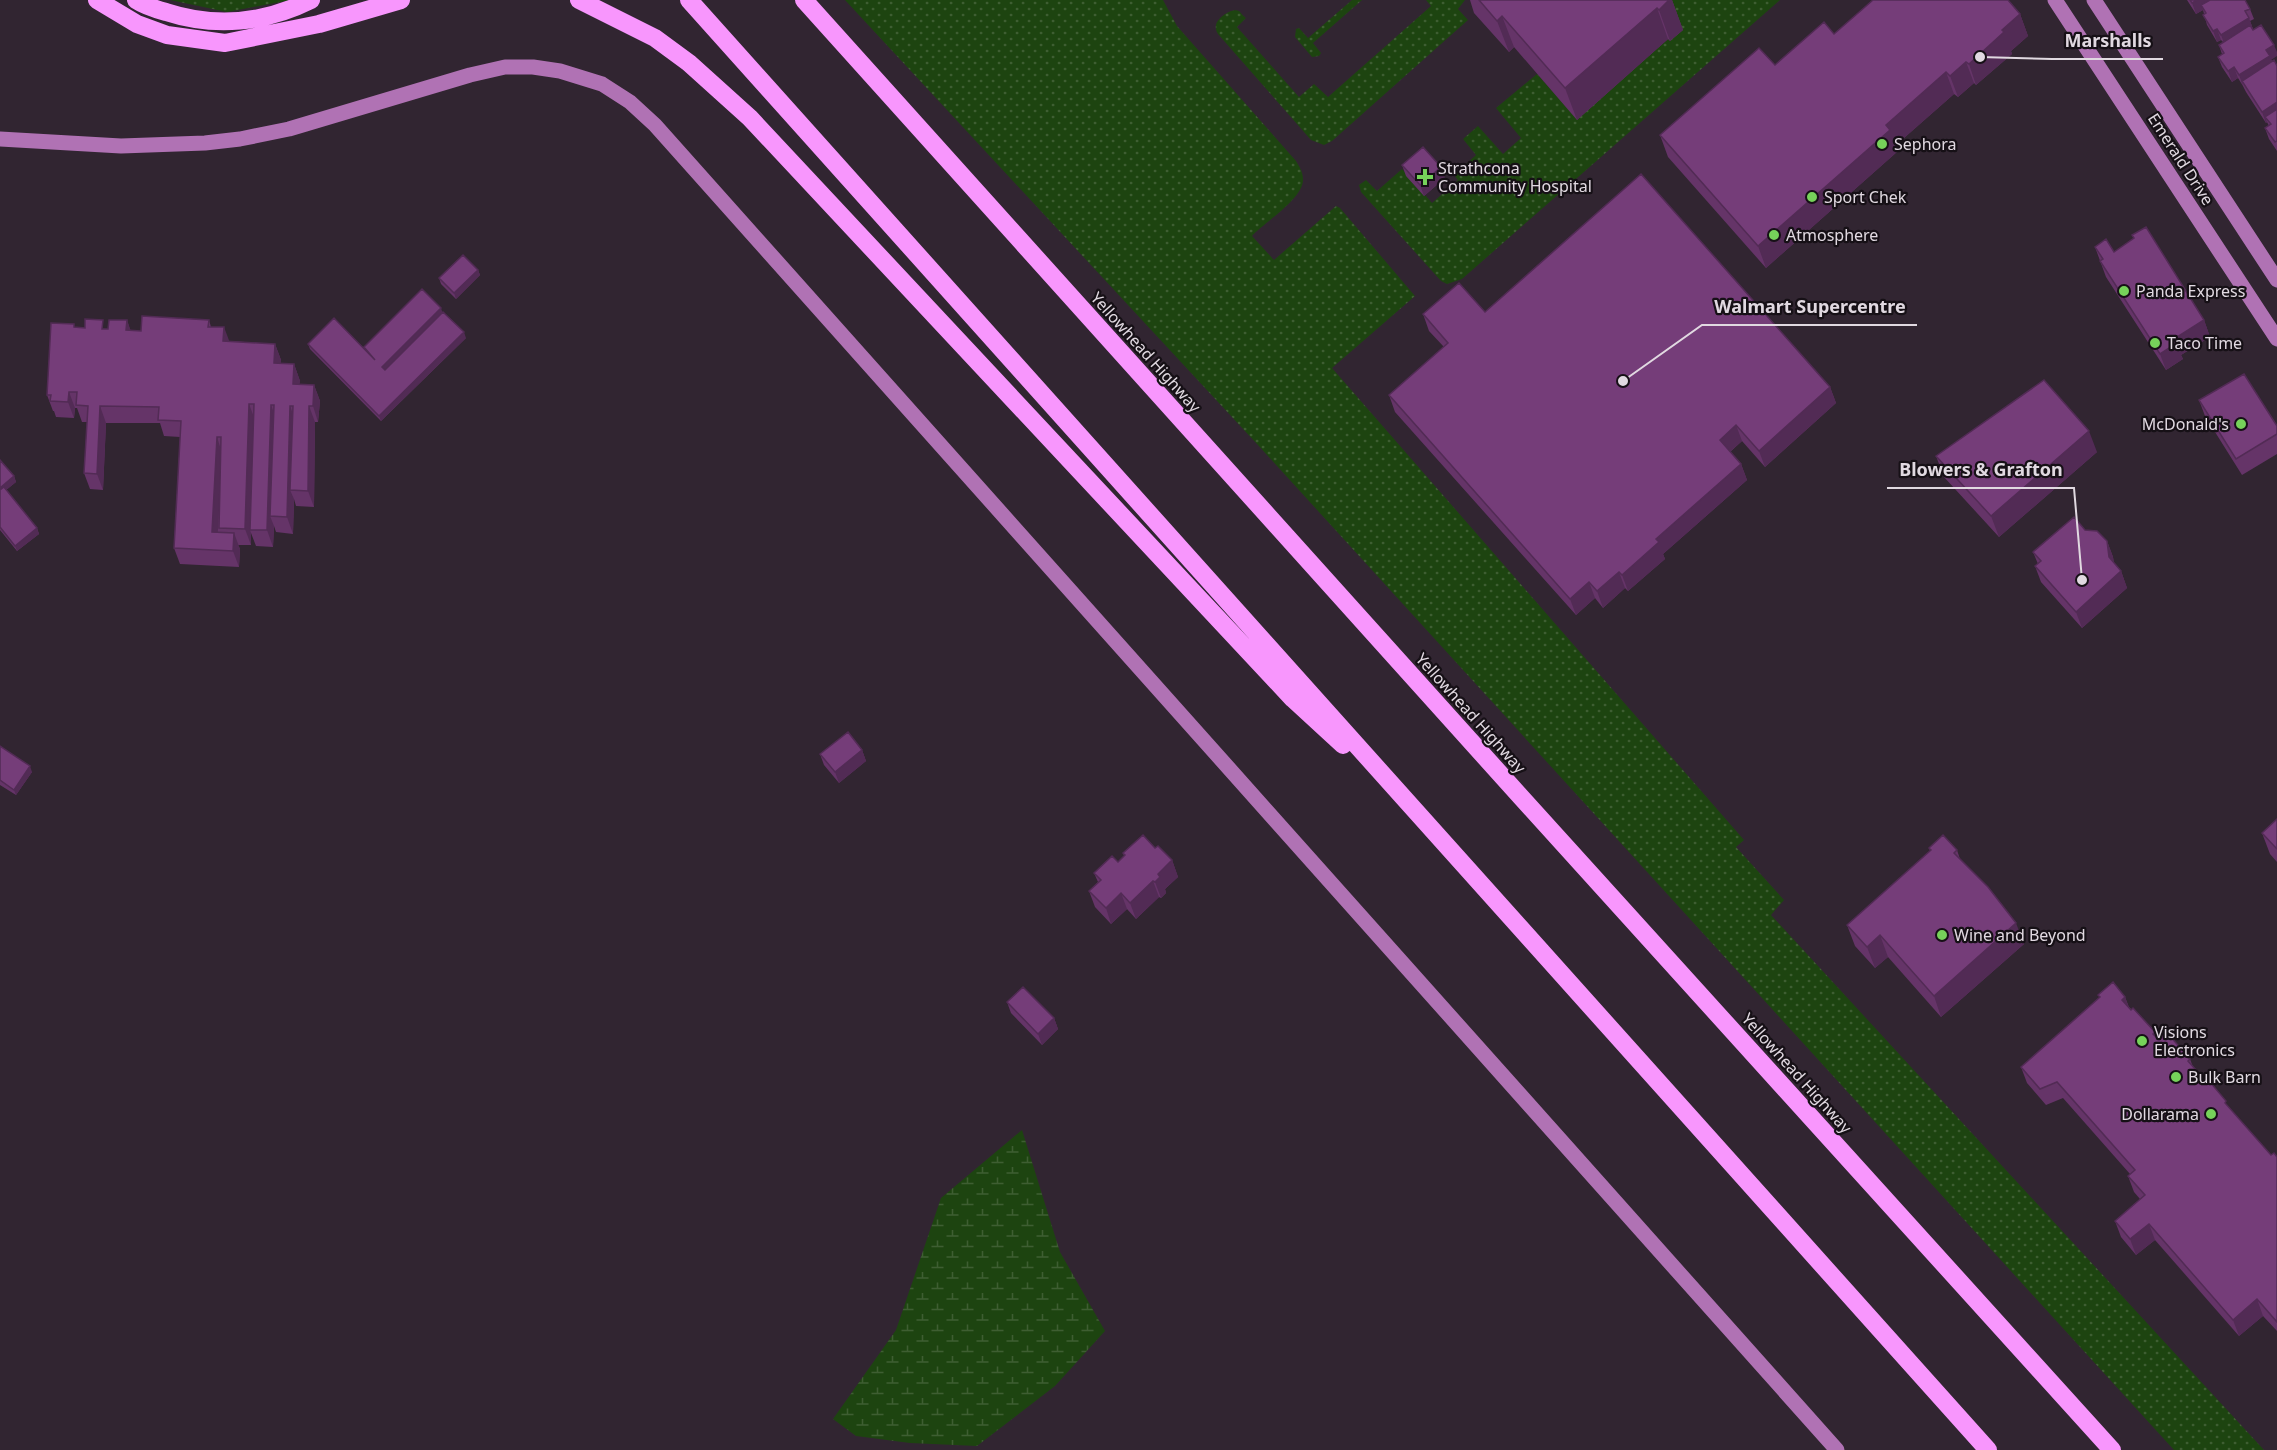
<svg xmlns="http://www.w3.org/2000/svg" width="2277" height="1450" font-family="'Noto Sans',sans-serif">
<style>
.grass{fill:url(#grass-dots)}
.wetland{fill:url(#wetland-marsh)}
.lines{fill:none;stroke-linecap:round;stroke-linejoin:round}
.secondary{stroke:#b072b4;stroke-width:15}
.highway{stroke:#f896fd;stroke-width:18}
.wall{fill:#653468}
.shaded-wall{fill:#522b55}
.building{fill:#753d79;stroke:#522b55;stroke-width:1.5}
.poi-dot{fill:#76d25a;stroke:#161016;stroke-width:2}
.labels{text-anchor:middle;stroke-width:4.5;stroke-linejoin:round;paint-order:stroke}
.poi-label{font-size:16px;fill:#e1d9e1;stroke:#161016;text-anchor:start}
.street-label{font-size:16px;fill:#e1d9e1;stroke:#161016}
.leader{fill:none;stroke:#e1d9e1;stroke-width:2}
.callout-dot{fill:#e1d9e1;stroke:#161016;stroke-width:2}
.callout-label{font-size:18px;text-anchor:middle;font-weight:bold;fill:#e1d9e1;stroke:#161016;stroke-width:4.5;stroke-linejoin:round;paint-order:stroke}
</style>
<defs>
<pattern id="grass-dots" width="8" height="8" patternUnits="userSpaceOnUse" patternTransform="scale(1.5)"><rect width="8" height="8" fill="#1d4410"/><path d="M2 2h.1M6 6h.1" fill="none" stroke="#3e5e32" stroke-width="1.8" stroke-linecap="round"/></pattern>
<pattern id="wetland-marsh" width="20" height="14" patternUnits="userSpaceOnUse" patternTransform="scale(1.5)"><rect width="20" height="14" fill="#1d4410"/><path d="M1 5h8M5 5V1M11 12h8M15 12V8" fill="none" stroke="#3e5e32"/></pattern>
</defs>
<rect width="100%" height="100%" fill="#312531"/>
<path class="grass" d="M170,0h121l-64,12z
M845,0h318l14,26 119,135c3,5 7,11 7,18 1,19 -38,43 -51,57l22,24 62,-54 4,2 75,88 -83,72 412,472 -8,7 48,53 -13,15 493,535h-90l-917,-1006z
M1352,0h10l-49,43 8,10 -2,3 -7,1 -17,-20 1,-8 3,-1 9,10z
M1426,0h39l-7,9 10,11 -136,121 -8,4 -13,-5 -93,-106c-1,-2 -3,-5 -2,-9 1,-7 16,-18 23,-14 1,1 6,7 7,7l-9,9 62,70 15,-13 14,13 103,-91z
M1656,0h124l-318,279 -15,5 -6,-3 -80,-89 -2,-7 7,-5 11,11 25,-22 30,34 26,-23 -4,-5 22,-20 -13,-16 15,-13 25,28 18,-16 -25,-30 41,-34 40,45 91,-80 2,2z"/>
<path class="wetland" d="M1022,1130l38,122 45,79 -50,55 -78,60 -67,-3 -54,-7 -23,-17 63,-89 45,-132z"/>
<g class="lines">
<path class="secondary" d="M2055,0l222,339
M2094,0l183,280
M0,139l121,7 84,-3 35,-4 49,-10 181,-54 35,-8h28l27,4 42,13 28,18 25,23 1182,1325"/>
<path class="highway" d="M97,0l40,24 30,11 58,8 94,-19 82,-24
M136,0c9,6 19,9 30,12 49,16 99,11 145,-12
M579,0l76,38 34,25 61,55 543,581 50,46
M689,0l1299,1450
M804,0l716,796 592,654"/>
</g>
<path class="wall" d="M1470,0h202l11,30 -13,11 -2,-2 -91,81 -63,-73 -5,5 -35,-39z
M2187,0h58l5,9 4,10 -4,2 3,8h-1l20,32 5,5v85l-8,-12 -4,-11 4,-2 -2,-4 -1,1 -20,-31 -3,-6 -5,-8 -6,4 -10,-15 -4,-10 4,-3 -3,-9 4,-3 -2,-2 -4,2 -10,-17 -4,-15 -7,4z
M2020,14l8,22 -17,15 1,3 -36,31 -2,-2 -16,14 -4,-3 -58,51 2,6 -132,117 -98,-111 -8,-22 115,-70 59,-31z
M1402,165l43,13 -21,18 -18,-20z
M2132,235l72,85 6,17 -29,18 2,4 -17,11 -60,-93 -11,-30 19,5 20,-13z
M478,270l2,5 -24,24 -15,-15 -2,-6z
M1485,312l345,75 6,16 -71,64 -23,-26 -12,11 11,12 6,16 -84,74 2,5 -37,32 -3,-3 -22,20 -8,-10 -19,17 -181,-203 -6,-17 55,-48 -15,-16 -6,-17z
M127,320l3,10 11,1 68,-11 2,7 18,14 46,3 6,16 -1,4h14l6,17 -1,3 15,1 6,16 -2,21h-3l-1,85 -18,-1 -2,-7 -1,35 -17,-2 -2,-6 -1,21 -17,-1 -5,-13v12h-13l2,4 -1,18 -59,-3 -6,-16 6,-111 -16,-1 -4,-13h-54l-3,67 -13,-1 -6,-16 3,-51h-5l-5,-14h-2l-1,10 -18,-1 -2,-6h-1l-6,-16 28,-68 33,2z
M466,338l-85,83 -71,-72 -2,-5 57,6 -1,-3z
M2199,400l78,26v28l-35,21 -37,-59z
M2097,452l-98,85 -55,-60 -8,-21z
M0,460l14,16 2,6 -10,8 31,38 2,6 -22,17 -17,-21z
M2107,541l6,16 1,6 7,8 6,17 -45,40 -41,-46 -6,-16 3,-2 -5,-12z
M0,746l32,26 -16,23 -16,-10z
M862,750l4,11 -27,22 -15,-18 -4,-11z
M2277,819v43l-7,-8 -8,-21z
M1155,848l17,12 6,17 -13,12 1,4 -5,5 -2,-1 -23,22 -9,-10 -16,15 -16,-17 -6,-16 9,-9 -4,-9 24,-11 6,-6 -1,-3z
M1929,848l28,2 3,9 64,85 -83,73 -53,-60 -13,11 -20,-22 -8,-21 83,-74z
M2098,995l27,2 4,10 26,25 2,6 33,21 3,8 78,88 6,2v174l-14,-15 -24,20 -84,-96 -19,15 -15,-18 -6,-16 25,-22 -6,-7 -6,-16 2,-2 -67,-76 -17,7 -19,-22 -6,-16 79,-69z
M1007,1002l47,16 4,11 -16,16 -31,-32z"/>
<path class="shaded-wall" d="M1669,0h3l11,30 -13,11 -11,-31z
M2197,0h21l-17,5 2,5 -7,4 -4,-11z
M1657,8l11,31 -91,81 -12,-32z
M2020,14l8,22 -17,15 1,3 -36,31 -7,-21 33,-34z
M1502,16l12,31 -5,5 -12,-31z
M2249,18l4,11 -28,17 -4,-11z
M2217,29l4,11 -4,2 -4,-11z
M2274,45l3,7v4l-6,4 3,6 -32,15 1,5 -4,-11 27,-25z
M1966,62l8,21 -16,14 -8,-21z
M2234,67l4,11 -6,4 -4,-11z
M1946,72l8,22 -58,51 2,6 -132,117 -8,-22 128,-121z
M2277,102v14l-12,1 2,5 -1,1 -4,-11z
M1441,167l4,11 -21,18 -4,-11z
M478,270l2,5 -24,24 -2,-6z
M441,308l2,6 -59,58 -2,-5z
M127,320l6,17 -7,-7z
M2204,320l6,17 -29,18 2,4 -17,11 -6,-16 14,-15z
M224,327l6,16 -7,-2z
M464,332l2,6 -85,83 -2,-5z
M275,344l6,16 -2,20 -5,-17z
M294,364l6,17 -2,19 -5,-16z
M314,385l6,16 -2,21 -5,-16z
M1830,387l6,16 -71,64 -6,-16z
M69,392l6,16 -1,10 -6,-16z
M249,404l6,16 -5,110 1,3v12l-6,-16z
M271,405l6,16 -7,95 4,10 -1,21 -6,-17z
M100,406l6,17 -3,67 -6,-16z
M290,406l6,16 -6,68 4,9 -1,35 -6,-17z
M309,406l6,16 -1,85 -6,-16z
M1736,425l6,16 -17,15 -5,-16z
M2089,431l8,21 -98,85 -8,-21z
M217,437l5,16 -5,95 -5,-16z
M1741,464l6,16 -84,74 2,5 -37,32 -6,-16 34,-36z
M14,476l2,6 -16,13v-7z
M37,528l2,6 -22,17 -2,-5z
M234,533l6,16 -1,18 -6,-16z
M2107,541l6,16 2,17 -6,-17z
M2121,571l6,17 -45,40 -6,-16z
M1619,572l6,16 -22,20 -6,-17z
M1589,582l6,16 -19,17 -6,-16z
M862,750l4,11 -27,22 -4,-11z
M30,766l2,6 -16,23 -2,-5z
M1172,860l6,17 -13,12 1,4 -5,5 -6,-16 3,-8z
M1153,881l6,16 -23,22 -6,-16z
M1121,893l6,16 -16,15 -5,-16z
M2016,923l8,21 -83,73 -7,-21z
M1880,935l8,22 -13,11 -8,-21z
M2125,997l6,17 -9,-14z
M1054,1018l4,11 -16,16 -4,-11z
M2149,1224l6,16 -19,15 -6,-16z
M2257,1299l6,17 -24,20 -6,-16z"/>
<path class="building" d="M1479,0h190l-10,10 -2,-2 -92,80 -63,-72 -5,5z
M1873,0h135l12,14 -18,16 2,2 -35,32 -3,-2 -16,14 -4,-4 -60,53 4,5 -132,116 -98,-111 99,-87 16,17 49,-43 10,12z
M2190,0h7l-5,3z
M2210,0h35l5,9 -5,2 4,7 -28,17 -4,-6 -4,2 -10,-16 3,-2 -5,-8z
M2250,25l3,5 8,-5 13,20 -8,5 4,6 -31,19 -5,-8 -6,4 -10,-14 6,-4 -5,-8z
M2274,60l3,6v36l-15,10 -20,-31z
M2277,109v32l-2,1 -10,-14 6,-4 -6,-7z
M1423,147l18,20 -21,18 -18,-20z
M1641,174l189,213 -71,64 -23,-26 -16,15 21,24 -85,75 3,3 -37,33 -3,-3 -22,19 -8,-9 -19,17 -181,-204 59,-52 -25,-29 36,-31 26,29z
M2146,227l58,93 -30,19 3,4 -17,11 -60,-93 3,-2 -8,-12 11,-8 8,13 20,-14 -2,-3z
M463,255l15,15 -24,23 -15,-15z
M422,289l19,19 -59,59 3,3 58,-58 21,20 -85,84 -71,-72 26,-26 41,42 -11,-13z
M142,316l67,4 -1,7h16l-1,14 52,3 -1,19 20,1 -1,20 21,1 -1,21h-4l-1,85 -18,-1 3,-84h-3l-3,111 -17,-1 4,-111h-3l-4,125h-17l4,-126h-5l-4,125 -26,-1 2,-91h-4l-5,95 22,1 -1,18 -59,-3 7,-127 -23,-1 1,-13 -59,-1 -3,68 -13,-1 4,-67 -12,-1 1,-13h-8l-1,10 -18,-1 1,-6h-4l4,-72 23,1v3l11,1v-9l18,1 -1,9h6l1,-9h18l-1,10 15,1z
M2244,374l33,52v8l-41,25 -37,-59z
M2044,380l45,51 -98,85 -55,-60z
M0,460l14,16 -14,12z
M4,487l33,41 -22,18 -15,-19v-37z
M2074,517l11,13 12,1 10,10 2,16 12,14 -45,41 -41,-46 6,-5 -8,-9z
M848,732l14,18 -27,22 -15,-18z
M0,746l30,20 -16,24 -14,-10z
M2277,819v30l-15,-16z
M1143,835l12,13 3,-2 14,14 -14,14 2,3 -5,5 -2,-1 -23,22 -9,-10 -15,15 -17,-17 12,-11 -7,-7 18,-17 6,6 7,-7 -2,-2z
M1943,835l14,15 -3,3 34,34 28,36 -82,73 -54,-61 -13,12 -20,-22 84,-75 -2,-2z
M2113,982l12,15 -3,3 9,10 2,-2 22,24 -2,2 4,4 6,-6 4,5 2,-2 21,24 -2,2 15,17 2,-2 21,25 -1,2 46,52 3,-2 3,4v165l-20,-23 -24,21 -84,-96 -19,15 -15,-18 30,-26 -17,-19 7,-6 -78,-88 -17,7 -19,-22 79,-70 -2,-2z
M1023,987l31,31 -16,16 -31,-32z"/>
<g class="poi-dot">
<circle cx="1882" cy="144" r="6"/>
<path d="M1422 168h6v6h6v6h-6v6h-6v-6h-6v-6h6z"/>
<circle cx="1812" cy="197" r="6"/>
<circle cx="1774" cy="235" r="6"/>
<circle cx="2124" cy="291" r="6"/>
<circle cx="2155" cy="343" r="6"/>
<circle cx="2241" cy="424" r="6"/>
<circle cx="1942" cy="935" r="6"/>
<circle cx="2142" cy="1041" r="6"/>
<circle cx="2176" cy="1077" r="6"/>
<circle cx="2211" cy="1114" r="6"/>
</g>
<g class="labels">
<g class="poi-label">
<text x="1894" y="150">Sephora</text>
<text x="1438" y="174">Strathcona<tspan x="1438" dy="18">Community Hospital</tspan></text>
<text x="1824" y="203">Sport Chek</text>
<text x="1786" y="241">Atmosphere</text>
<text x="2136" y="297">Panda Express</text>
<text x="2167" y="349">Taco Time</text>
<text x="2229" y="430" text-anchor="end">McDonald's</text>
<text x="1954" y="941">Wine and Beyond</text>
<text x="2154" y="1038">Visions<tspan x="2154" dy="18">Electronics</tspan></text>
<text x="2188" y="1083">Bulk Barn</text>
<text x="2199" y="1120" text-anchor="end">Dollarama</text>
</g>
<g class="street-label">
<text transform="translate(2181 159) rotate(57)" y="6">Emerald Drive</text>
<text transform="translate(1146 352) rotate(48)" y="6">Yellowhead Highway</text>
<text transform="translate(1471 713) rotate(48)" y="6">Yellowhead Highway</text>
<text transform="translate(1797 1073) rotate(48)" y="6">Yellowhead Highway</text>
</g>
</g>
<path class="leader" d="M1980 57L2052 59H2163M1623 381L1702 325H1917M2082 580L2074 488H1887"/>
<g class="callout-dot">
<circle cx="1980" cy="57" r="6"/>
<circle cx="1623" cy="381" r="6"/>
<circle cx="2082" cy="580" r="6"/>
</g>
<g class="callout-label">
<text x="2108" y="47">Marshalls</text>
<text x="1810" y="313">Walmart Supercentre</text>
<text x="1981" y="476">Blowers &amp; Grafton</text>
</g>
</svg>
